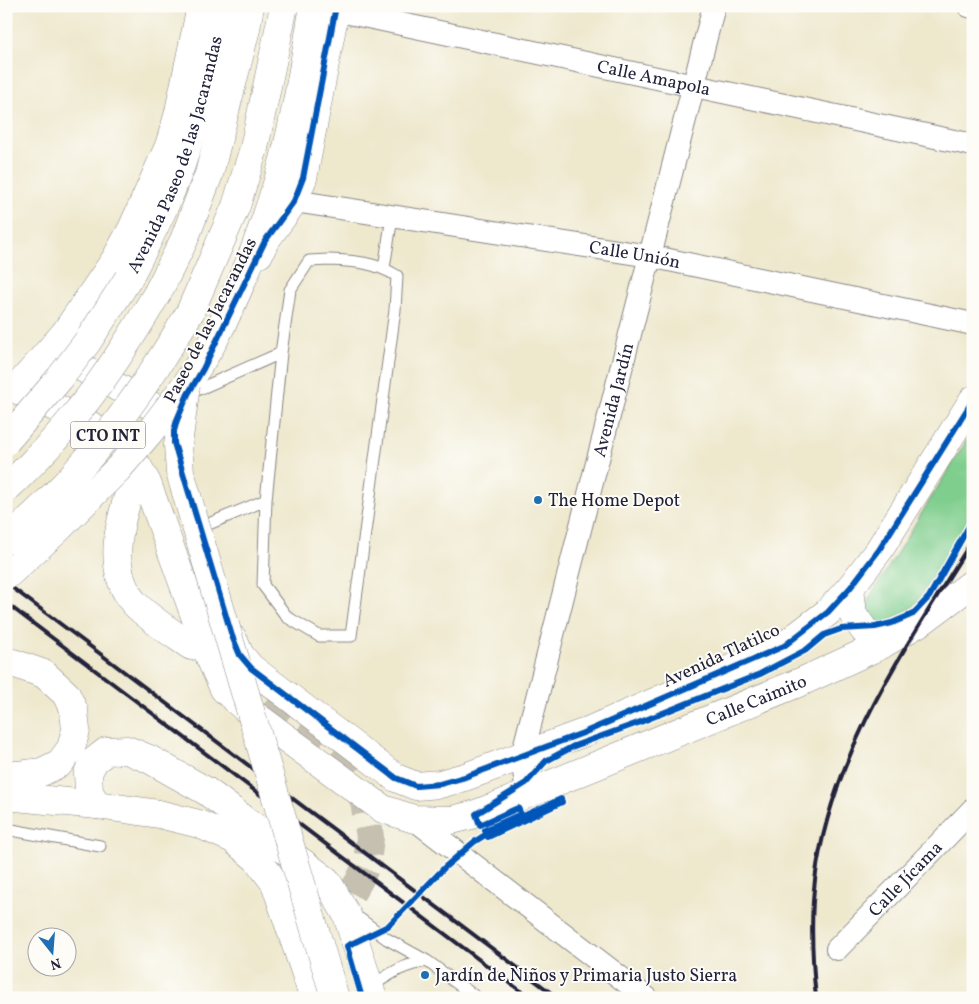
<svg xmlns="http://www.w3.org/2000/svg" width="979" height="1004" font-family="Vollkorn,serif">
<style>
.green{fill:#7fce8d;stroke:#507864}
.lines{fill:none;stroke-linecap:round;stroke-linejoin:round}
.tertiary-tunnel{stroke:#c5c0b0;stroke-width:28;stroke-dasharray:28 14;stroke-linecap:butt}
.service-casing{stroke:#888584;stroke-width:13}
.minor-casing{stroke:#888584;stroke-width:24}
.tertiary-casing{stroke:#888584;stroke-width:29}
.secondary-casing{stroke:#888584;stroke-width:29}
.motorway-casing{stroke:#888584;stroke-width:29}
.service{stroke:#fff;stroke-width:11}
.minor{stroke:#fff;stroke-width:22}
.tertiary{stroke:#fff;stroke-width:28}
.secondary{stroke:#fff;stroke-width:28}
.motorway{stroke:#fff;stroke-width:28}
.rail{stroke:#22223b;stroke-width:4}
.secondary-bridge-casing{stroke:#888584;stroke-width:29;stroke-linecap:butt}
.motorway-bridge-casing{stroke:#888584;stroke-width:29;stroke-linecap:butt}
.secondary-bridge{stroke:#fff;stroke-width:28}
.motorway-bridge{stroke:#fff;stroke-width:28}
.cycleway-casing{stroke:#fdfcf7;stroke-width:9}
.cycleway{stroke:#0057b8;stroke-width:6}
.poi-dot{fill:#1f6fb2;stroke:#fdfcf7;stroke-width:2}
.labels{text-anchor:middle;stroke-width:4;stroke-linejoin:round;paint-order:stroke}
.shield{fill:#fdfcf7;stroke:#646373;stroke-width:1}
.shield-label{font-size:16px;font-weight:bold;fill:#22223b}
.street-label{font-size:18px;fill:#22223b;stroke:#fdfcf7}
.poi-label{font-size:18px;fill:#22223b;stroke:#fdfcf7;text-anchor:start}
</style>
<rect width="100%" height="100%" fill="#fdfcf7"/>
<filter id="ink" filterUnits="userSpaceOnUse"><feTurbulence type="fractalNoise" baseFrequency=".02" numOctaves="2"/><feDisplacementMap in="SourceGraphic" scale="10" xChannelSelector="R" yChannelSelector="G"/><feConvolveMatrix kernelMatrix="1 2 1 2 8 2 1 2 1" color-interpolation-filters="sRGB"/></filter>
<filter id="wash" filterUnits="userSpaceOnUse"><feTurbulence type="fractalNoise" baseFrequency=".0096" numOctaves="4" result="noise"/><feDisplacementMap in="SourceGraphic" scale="20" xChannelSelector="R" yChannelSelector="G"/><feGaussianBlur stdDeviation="1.12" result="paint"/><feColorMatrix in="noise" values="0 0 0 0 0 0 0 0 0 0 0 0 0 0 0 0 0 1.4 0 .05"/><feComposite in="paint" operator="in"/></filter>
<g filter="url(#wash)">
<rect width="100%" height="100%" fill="#eee8cd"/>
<path class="green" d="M973,430v83l-56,89c-12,13 -25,20 -43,21l-9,-13 3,-10z"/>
</g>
<g filter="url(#ink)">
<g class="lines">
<path class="tertiary-tunnel" d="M231,678l109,83 15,22 9,18 6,36 -3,27 -8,17 -21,33"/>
<defs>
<path id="service" d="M329,260c25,1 46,2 68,16l-2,34 -44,326h-32l-32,-19 -24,-32 3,-85 15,-147 9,-63 19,-29z
M384,268l8,-51
M188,394l93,-41
M199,528l67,-28
M6,829l94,17
M351,916l9,3 27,20 40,22
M370,987c20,-13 32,-22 57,-26l50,37"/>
<g id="minor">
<path d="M969,6l4,1"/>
<path id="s1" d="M335,10l638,135"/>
<path id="s2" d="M294,201l356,55 323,68"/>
<path id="s3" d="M527,794l-5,-38 192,-750"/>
<path d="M414,819l233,179"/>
<path id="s4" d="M837,949l136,-140"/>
</g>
<g id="tertiary">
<path id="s5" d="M201,6l-23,110 -9,30 -37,83 -17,31 -50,73 -49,56c34,17 75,32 104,57 12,9 20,24 27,37l63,175 14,31 21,19 138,101 31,10 38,1 24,-6 51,-20 276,-113 78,-36 41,-24 51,-38"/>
<path d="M259,254l6,-13 29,-40 9,-23 33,-172"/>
<path d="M49,360l9,-2 12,3 107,59"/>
<path d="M138,467c-14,42 -37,98 -3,137 16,16 37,29 56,42"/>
<path d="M850,588l3,26 11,16 17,15"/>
<path d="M233,639l7,16 11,13 145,110 20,8 24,-2 25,-7 118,-44 201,-87 44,-34 22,-24 29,-38 94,-150"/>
<path d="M97,805l-8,-13 -1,-19 6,-12 13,-10 20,-1 22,9 57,32 121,90 20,34 26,83"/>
</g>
<g id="secondary">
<path id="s6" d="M128,279c21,-41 44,-84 58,-129 15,-47 26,-95 37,-144"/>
<path d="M186,385c9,-15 20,-30 28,-45 27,-51 47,-104 64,-159 17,-57 26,-117 36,-175"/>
<path d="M6,664l7,-1 31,11 22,20 8,17 2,19 -5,18 -11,15 -18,9 -23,3 -13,-1"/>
<path d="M6,796l91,9 62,9 40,10 34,15 24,20 18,24 39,115"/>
</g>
<path id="motorway" d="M158,292l26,-52 25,-66 37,-145 4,-23
M190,312l46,-106 18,-58 30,-142"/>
</defs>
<use href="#service" class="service-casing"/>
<use href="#minor" class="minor-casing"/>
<use href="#tertiary" class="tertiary-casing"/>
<use href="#secondary" class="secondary-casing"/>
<use href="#motorway" class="motorway-casing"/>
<use href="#service" class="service"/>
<use href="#minor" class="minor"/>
<use href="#tertiary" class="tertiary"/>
<use href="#secondary" class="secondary"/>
<use href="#motorway" class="motorway"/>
<path class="rail" d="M6,583l552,415
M6,603l524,395
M816,998c-4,-39 -6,-79 -1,-118 16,-127 92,-235 158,-341"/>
<defs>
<path id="secondary-bridge" d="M186,385l-8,60 2,27 155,526
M6,441l54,-63 28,-37 40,-62
M6,576l52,-47 60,-60 35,-41 31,-41"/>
<path id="motorway-bridge" d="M6,489c26,-25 51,-50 73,-79 30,-37 55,-77 79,-118
M6,540c76,-63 134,-143 184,-228"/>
</defs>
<use href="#secondary-bridge" class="secondary-bridge-casing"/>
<use href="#motorway-bridge" class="motorway-bridge-casing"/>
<use href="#secondary-bridge" class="secondary-bridge"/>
<use href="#motorway-bridge" class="motorway-bridge"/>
<defs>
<path id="cycleway" d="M336,6l-33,172 -9,23 -29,40 -62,128 -15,25 -11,26 -3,11v12l58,193 8,19 11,13 145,110 20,8 24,-2 25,-7 118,-44 201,-87 44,-34 22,-24 29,-38 94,-150
M362,998l-15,-52 41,-20 57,-59 29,-25 19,-12 68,-31 1,3 -74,35 -3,-7 36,-16 -3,-6 -38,17 -4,-11 50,-31 20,-22 28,-15 64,-23 122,-49 46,-24 18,-15 17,-6 34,-2 17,-4 21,-9 16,-17 44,-78"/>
</defs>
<use href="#cycleway" class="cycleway-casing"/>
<use href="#cycleway" class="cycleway"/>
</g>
</g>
<g class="poi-dot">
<circle cx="538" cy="500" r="5"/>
<circle cx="425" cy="975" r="5"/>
</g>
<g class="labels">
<rect class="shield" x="70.5" y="421.5" width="75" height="27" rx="4"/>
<g class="shield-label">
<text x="108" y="441">CTO INT</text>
</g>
<g class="street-label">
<text dy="6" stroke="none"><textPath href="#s1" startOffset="326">Calle Amapola</textPath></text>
<text dy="6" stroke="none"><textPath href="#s6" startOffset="134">Avenida Paseo de las Jacarandas</textPath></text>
<text dy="6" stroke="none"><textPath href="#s2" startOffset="345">Calle Unión</textPath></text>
<text transform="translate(210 320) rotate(-63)" y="6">Paseo de las Jacarandas</text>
<text dy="6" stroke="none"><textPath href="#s3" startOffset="406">Avenida Jardín</textPath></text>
<text transform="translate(721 655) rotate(-25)" y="6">Avenida Tlatilco</text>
<text dy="6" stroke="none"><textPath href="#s5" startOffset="1415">Calle Caimito</textPath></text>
<text dy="6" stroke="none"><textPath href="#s4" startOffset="98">Calle Jícama</textPath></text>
</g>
<g class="poi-label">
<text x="548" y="506">The Home Depot</text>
<text x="435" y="981">Jardín de Niños y Primaria Justo Sierra</text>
</g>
</g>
<rect width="979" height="1004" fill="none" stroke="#fdfcf7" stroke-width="25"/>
<g transform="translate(52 952) rotate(163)"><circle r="24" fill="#fdfcf7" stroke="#a5a5ac"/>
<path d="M0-4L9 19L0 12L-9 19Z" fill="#1f6fb2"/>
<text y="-8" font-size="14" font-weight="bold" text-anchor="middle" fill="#22223b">N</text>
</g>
</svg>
